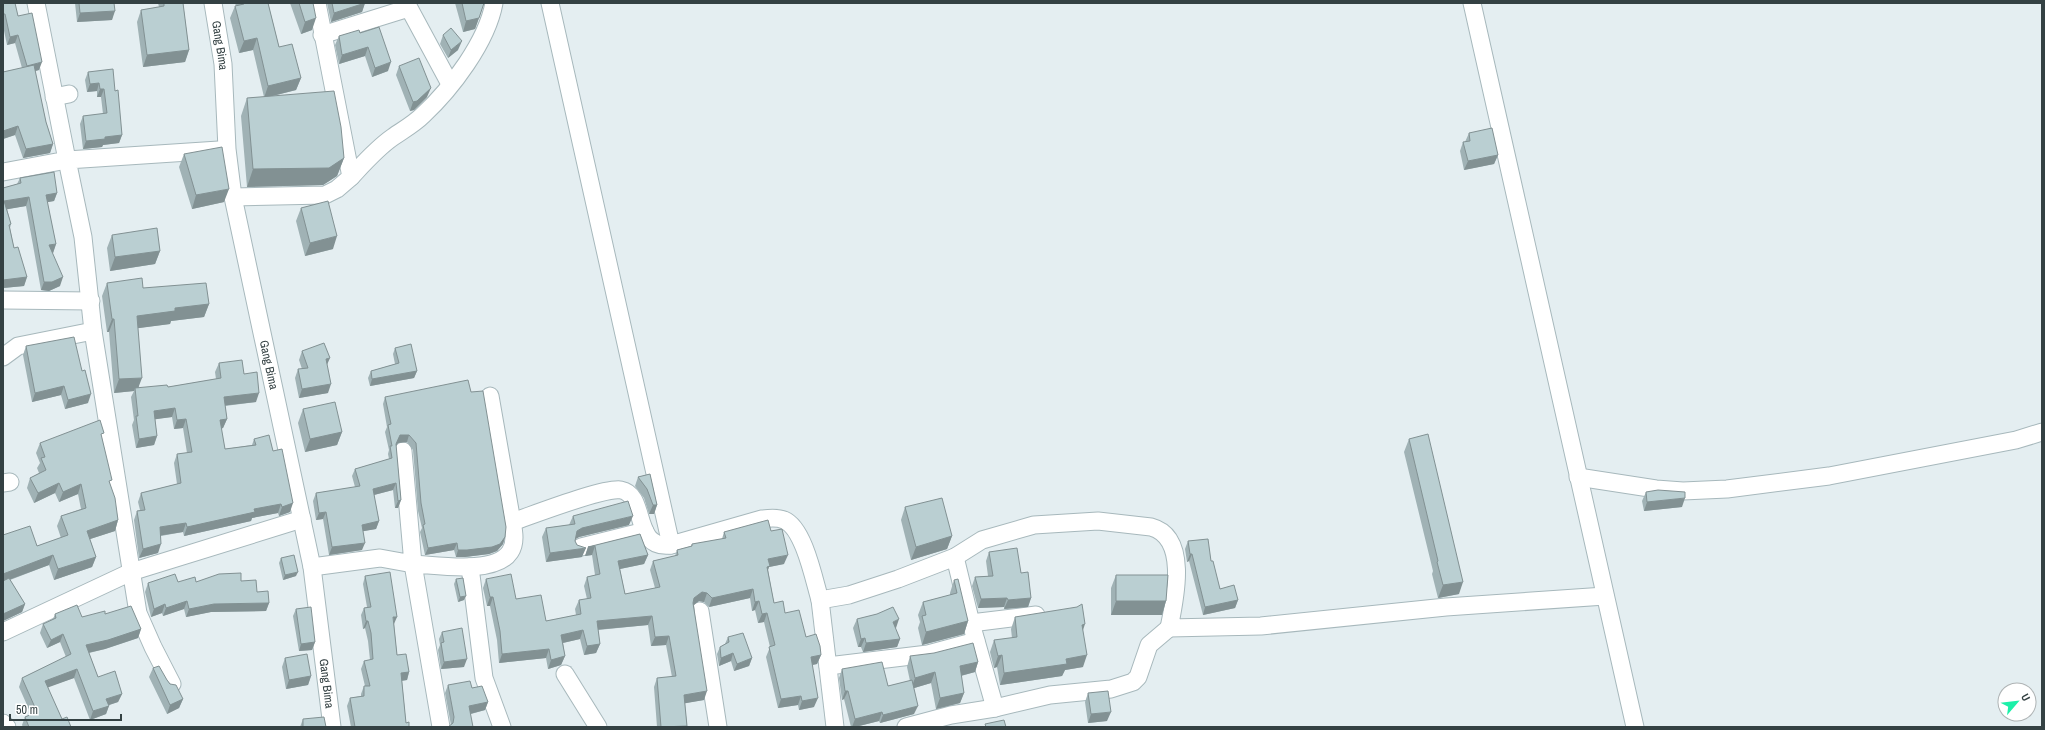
<svg xmlns="http://www.w3.org/2000/svg" width="2045" height="730" font-family="'Archivo Narrow',sans-serif">
<style>
.lines{fill:none;stroke-linecap:round;stroke-linejoin:round}
.minor-casing{stroke:#a7b8bc;stroke-width:19}
.minor{stroke:#fff;stroke-width:17}
.wall{fill:#a0b2b5}
.shaded-wall{fill:#829193}
.building{fill:#bacfd2;stroke:#829193}
.labels{text-anchor:middle;stroke-width:4;stroke-linejoin:round;paint-order:stroke}
.street-label{font-size:12px;fill:#344143;stroke:#fff}
</style>
<rect width="100%" height="100%" fill="#e4eef1"/>
<g class="lines">
<defs>
<g id="minor">
<path id="s1" d="M213,3l10,61 4,85 6,48 79,370 20,160"/>
<path d="M550,3l121,542 91,-26c7,-1 15,-2 22,1 20,8 30,60 36,80l29,-5 49,-16 57,-22 27,-17 52,-15 64,-4 53,6c38,10 24,72 18,101l92,-2 185,-19 159,-11"/>
<path d="M1472,3l163,724"/>
<path d="M322,35l87,-27 41,76"/>
<path d="M54,97l15,-3"/>
<path d="M3,172l64,-12 -31,-157"/>
<path d="M351,177c13,-14 26,-29 42,-40 10,-7 21,-13 30,-22 28,-26 64,-73 71,-112"/>
<path d="M233,197l92,-2 12,-6 14,-12 -34,-174"/>
<path d="M3,300l88,1"/>
<path d="M3,357l15,-11 75,-15"/>
<path d="M1578,477l78,12 27,2 44,-2 102,-13 187,-36 26,-8"/>
<path d="M3,483l7,-1"/>
<path d="M512,522c21,-7 92,-35 109,-32 27,5 10,60 50,55"/>
<path d="M581,547l64,-16"/>
<path d="M955,557l16,66 24,85"/>
<path d="M312,567l68,-9 33,6 -10,-113"/>
<path d="M470,567l14,111 18,49"/>
<path d="M820,600l15,127"/>
<path d="M700,611l18,116"/>
<path d="M971,623l65,-8"/>
<path d="M3,632l128,-60 171,-53"/>
<path d="M828,666l100,-12 48,-13"/>
<path d="M565,674l33,53"/>
<path d="M172,684l-19,-37 -15,-34 -45,-282 -10,-94 -16,-77 152,-10"/>
<path d="M3,723l4,4"/>
<path d="M441,727l-28,-163c24,1 82,11 97,-12 6,-9 4,-20 2,-30l-22,-126"/>
<path d="M906,727l45,-12 44,-7 55,-13 61,-6 22,-7 5,-5 11,-32 20,-17"/>
</g>
</defs>
<use href="#minor" class="minor-casing"/>
<use href="#minor" class="minor"/>
</g>
<path class="wall" d="M3,3l15,13 21,54 -4,1 11,51 7,22 -3,9 -27,5 -8,-23 -12,4v-67l19,-4 -7,-25 -8,2 -4,-19z
M75,3h39l-2,17 -35,2z
M158,3h25l6,47 -4,12 -42,5 -6,-45 4,-12 18,-3z
M235,3h33l11,44 22,31 -5,12 -27,7 75,61 -7,18 -14,9 -76,2 -6,-71 6,-18 17,-1 -11,-47 -14,3 -9,-35 5,-12h1z
M290,3h23l-1,27 -11,4z
M327,3h38l-3,9 -31,10z
M455,3h29l-9,26 -12,3z
M360,33l28,38 -16,6 -7,-21 -26,8 -4,-19 4,-9z
M443,35l15,15 -10,8 -8,-14z
M399,66l28,31 -13,13 -4,1 -14,-36z
M88,72l27,19 7,44 -3,8 -16,2 -1,2 -19,2 -3,-25 3,-8 20,-2 -2,-17h-4v-6l-10,1 -2,-12z
M1469,133l29,22 -4,9 -30,6 -4,-19 3,-9h2z
M184,154l40,48 -32,7 -13,-42z
M20,178l37,15 -3,8 -7,1 9,42 -3,9h-1l8,33 -11,5 -8,-1 -15,-84 -19,3 4,15 -1,4 4,20 13,29 -3,9 -21,2v-100l14,-4z
M301,208l32,41 -28,7 -9,-35z
M112,235l48,16 -5,13 -45,7 -3,-23z
M107,283l36,5 66,16 -5,13 -33,4 -1,3 -32,4 1,60 29,-1 48,-8 -1,-7 4,-9 25,11 12,28 -31,4 2,13 -4,9 -2,1 4,20 27,-4 2,-6 19,12 17,61 -11,4 -1,-3 -26,5 -1,3 -67,15 -1,-4 -22,4 -3,17 -19,5 -5,-38 3,-9 3,-1 -2,-8 3,-9 36,-9 -3,-21 3,-9 10,-1 -4,-25 -9,1 -2,-12 -17,2 2,17 -3,9 -18,3 -4,-23 2,-5 -3,-23 3,-6 -20,2 -5,-61h-2l-5,-36z
M26,346l56,25 6,32 -23,6 -4,-14 -29,7 -9,-47z
M395,348l22,23 -3,7 -44,8 -2,-8 3,-7 24,-7 -2,-10z
M302,351l25,13 1,29 -29,5 -4,-20 3,-9h4l-3,-9z
M385,397l120,140 -2,7 -6,7 -8,3 -24,3h-9l-2,-7 -29,5 -5,-23 2,-4 -4,-17 -5,-61 -6,-8 -9,1 -2,3 5,54 -3,8h-3l-2,-18 -19,5 5,26 -3,8 -13,2 -1,19 -33,5 -6,-36 -7,1 -3,-19 3,-8 39,-6 -3,-11 3,-7 34,-10 -1,-5 1,-4 -4,-18 2,-5 -4,-23z
M303,409l39,23 -5,13 -32,7 -7,-29z
M102,438l8,47 8,35 -3,11 -25,8 6,18 -4,10 -38,13 -5,-15 -39,15 15,24 -3,8 -19,9v-86l34,11 24,-8 -4,-12 4,-10 20,-7 -3,-15 -19,8 -4,-9 -21,10 -7,-15 3,-10 9,-5 -2,-5 3,-5 -4,-10 4,-10z
M1409,439l50,155 -21,4 -6,-24 1,-3 -29,-119z
M650,474l7,31 -3,9h-5l-5,-16 -9,-12 3,-9z
M1646,492l36,15 -38,4 -2,-10z
M905,507l47,29 -5,13 -36,11 -10,-40z
M573,516l56,9 -50,12 -4,2v2l2,4 5,12 -36,5 -4,-25 4,-9 23,-3z
M771,531l13,33 -15,3 -1,3 6,33 11,10 21,24 15,18 -4,9 -5,1 2,42 -15,3 -1,-5 -20,3 -12,-51 4,-10 -6,-25 -6,1 -3,-13 -3,1 -2,-13 -41,9 -5,-5 -5,-1 -5,4 10,95 -19,3 2,24h-30l-3,-40 3,-9 15,-1 -6,-32 -15,1 -3,-21 -50,5 2,14 -4,9 -12,2 -4,-16 -17,4 2,13 -4,9 -13,4 -2,-11 -47,5 -2,-23 -7,-34h-3l-4,-18 3,-9 60,42 30,-6 -1,-6 4,-9 8,-1 -3,-13 3,-9 8,-2 -3,-20 -7,1 3,-9 52,-13 8,21 -4,9 -24,5 5,25 30,-6 -5,-18 3,-9 22,-5 2,-6 14,-4 1,-2 30,-5 2,-7z
M1188,541l23,20 9,28 18,11 -3,8 -32,7 -14,-54 -2,1 -2,-13z
M989,552l32,21 10,25 -3,9 -24,2v-2l-26,1 -6,-22 3,-9 13,-1 -2,-15z
M281,558l15,18 -13,4 -4,-17z
M1116,575l50,26 -4,14h-51v-27z
M365,576l29,48 3,31 12,17 -2,8 -5,1 4,42 3,4h-58l-4,-21 3,-8 11,-2v-2l3,-8h1l-4,-17 3,-8 6,-1 -2,-19 -3,-13 -2,1 -2,-14 3,-7 3,-1 -4,-23z
M456,579l8,21 -6,2 -4,-18z
M954,580l14,41 -4,13 -42,11 -4,-17 2,-6 -2,-7 5,-13 27,-7v-2z
M241,581l28,22 -3,8 -55,1 -25,5 -2,-8 -21,7 -1,-3 -11,4 -6,-25 3,-9z
M296,609l19,33 -3,8 -13,1 -6,-35z
M55,614l27,3 23,-3 36,15 -3,9 -33,11 -16,4 9,24 24,17 -4,8 -9,3 -3,9 -16,6 -16,-42 -27,9 15,32 9,8h-48l-1,-2 3,-8 6,-3 -12,-27 3,-9 44,-21 -6,-15 -13,6 -7,-15 3,-9 10,-5z
M1015,617l68,14v36l-18,3 -3,6 -62,9 -3,-18 -3,1 -4,-16 4,-12 18,-2 -1,-9z
M857,619l39,9h-1l5,11 -3,8 -34,5 -2,-5h-3l-5,-19z
M442,632l22,35 -23,2 -3,-19 2,-5 -1,-6z
M728,637l24,21 -3,8 -15,5 -3,-10 -12,5 -2,-12 3,-7 5,-3z
M910,656l68,6 -3,10 -14,4 3,17 -4,10 -24,6 -5,-26 -17,5v26l-34,9 -1,-2 -24,6h-4l-7,-28 -2,1 -3,-22 3,-9 46,17 22,-5 -3,-14z
M285,658l26,18 -3,9 -22,4 -4,-22z
M153,668l14,12 16,19 -4,9 -12,6 -18,-37z
M448,685l24,3 16,14 -3,8 -14,4 -20,11 -6,-32z
M1088,693l19,28 -19,2 -3,-21z
M303,719l23,8h-26z"/>
<path class="shaded-wall" d="M365,3l-3,9 -31,10 3,-9z
M115,11l-3,9 -35,2 3,-9z
M316,18l-4,12 -11,4 4,-12z
M479,18l-4,11 -12,3 3,-11z
M18,35l-3,8 -8,2 3,-8z
M257,38l-4,12 -14,3 5,-12z
M462,41l-4,9 -10,8 3,-8z
M368,47l-3,9 -26,8 3,-9z
M189,50l-4,12 -42,5 4,-12z
M42,62l-3,8 -15,4 3,-8z
M391,62l-3,9 -16,6 3,-9z
M301,78l-5,12 -32,8 4,-12z
M99,83l-2,8 -10,1 3,-8z
M431,88l-4,9 -13,13 -4,1 3,-9z
M100,89h4l-3,8h-4z
M18,126l-3,9 -12,4v-8z
M122,135l-3,8 -16,2 -1,2 -19,2 3,-8 19,-4z
M53,144l-3,9 -27,5 3,-9z
M1498,155l-4,9 -30,6 4,-9z
M344,158l-7,18 -14,9 -76,2 6,-18z
M229,189l-5,13 -32,7 4,-14z
M57,193l-3,8 -11,2 3,-8z
M29,197l-3,9 -23,4 1,-9z
M337,236l-4,13 -28,7 5,-13z
M56,244l-3,9h-7l3,-8z
M160,251l-5,13 -45,7 5,-14z
M27,277l-3,9 -21,2v-8z
M63,277l-3,9 -11,5 -8,-1 3,-8z
M209,304l-5,13 -33,4 -1,3 -38,5 5,-13 38,-8z
M112,319h2l-5,13h-2z
M330,358l-4,9v-8z
M417,371l-3,7 -44,8 2,-7z
M142,378l-5,13 -2,-3 -1,3 -20,2 5,-14z
M331,384l-3,9 -29,5 3,-9z
M64,386l-3,9 -29,7 3,-9z
M259,393l-3,9 -36,4 4,-9z
M91,394l-3,9 -23,6 3,-9z
M175,408l-3,9 -22,3 4,-9z
M186,419l-3,9 -9,1 3,-9z
M227,419l-4,9 -6,1 3,-9z
M342,432l-5,13 -32,7 5,-13z
M400,435h9l-2,7 -9,1 -5,8 3,-7z
M157,436l-3,9 -18,3 3,-9z
M59,483l-4,10 -21,10 4,-10z
M396,483l-3,7 -23,6 3,-7z
M81,484l-3,10 -19,8 4,-10z
M1685,498l-3,9 -38,4 3,-9z
M401,500l-3,8h-3l3,-7z
M293,503l-3,9 -11,4 3,-9z
M281,504l-3,9 -26,5 -1,3 -67,15 3,-9 67,-18z
M653,505h4l-3,9h-5z
M326,512l-3,7 -7,1 3,-7z
M633,516l-4,9 -50,12 -5,3 3,-9 5,-3z
M118,520l-3,11 -31,10 3,-10z
M379,521l-3,8 -17,3 3,-7z
M186,523l-3,9 -26,4 3,-9z
M952,536l-5,13 -36,11 5,-13z
M505,537l-2,7 -6,7 -8,3 -24,3h-9l2,-7z
M365,543l-3,7 -33,5 3,-8z
M457,543l-3,7 -29,5 3,-7z
M161,544l-3,9 -19,5 4,-9z
M595,546l-3,9 -7,1 3,-9z
M586,548l-4,9 -36,5 4,-9z
M1190,554h2l-3,7 -2,1z
M53,555l-4,10 -46,17v-8z
M648,555l-4,9 -29,6 3,-9z
M788,555l-4,9 -15,3 -3,8 2,-16z
M96,557l-4,10 -38,13 4,-11z
M298,572l-2,4 -13,4 2,-5z
M1463,582l-4,12 -21,4 5,-13z
M753,589l-3,9 -41,9 3,-9z
M702,592l5,1 -3,9 -5,-1 -8,6 3,-9z
M466,596l-2,4 -6,2 2,-5z
M490,597h3l-3,9h-3z
M1007,598l-3,9 -26,1 3,-9z
M1031,598l-3,9 -24,2 4,-9z
M1238,600l-3,8 -32,7 2,-8z
M187,601l-3,8 -21,7 3,-8z
M759,601l-4,9 -3,1 3,-9z
M1116,601h50l-4,14h-51z
M269,603l-3,8 -55,1 -25,5 3,-8 25,-5z
M25,604l-3,8 -19,9v-7z
M165,604l-3,9 -11,4 3,-8z
M767,613l-3,9 -6,1 4,-9z
M652,616l-4,9 -54,5 3,-9z
M393,617h4l-3,7z
M899,619l-3,9 -7,3 4,-9z
M366,621h2l-3,7 -2,1z
M968,621l-4,13 -42,11 4,-13z
M1085,624l-4,12 1,-11z
M141,629l-3,9 -33,11 -22,5 3,-9z
M583,630l-3,9 -22,5 3,-9z
M63,634l-3,8 -13,6 4,-8z
M669,636l-3,9 -15,1 4,-9z
M865,638l-4,9h-3l3,-8z
M900,639l-3,8 -34,5 3,-9z
M315,642l-3,8 -13,1 2,-7z
M600,644l-4,9 -12,2 3,-9z
M549,649l-3,9 -47,5 3,-9z
M733,653l-2,8 -12,5 2,-8z
M821,655l-4,9 -10,2 4,-9z
M1002,655l-5,12 -3,1 4,-12z
M1087,655l-4,12 -18,3 -3,6 -62,9 4,-12 62,-14z
M565,656l-4,9 -13,4 3,-9z
M752,658l-3,8 -15,5 3,-7z
M467,659l-3,8 -23,2 3,-7z
M978,662l-3,10 -19,5 4,-11z
M77,669l-3,9 -33,12 4,-9z
M409,672l-2,8 -9,1 3,-8z
M935,672l-4,11 -20,6 4,-11z
M311,676l-3,9 -22,4 3,-9z
M707,691l-3,9 -23,4 3,-9z
M845,691h3l-4,8 -2,1z
M964,693l-4,10 -24,6 4,-11z
M122,694l-4,8 -15,5 3,-8z
M801,696l-3,9 -20,3 3,-9z
M818,698l-4,9 -15,3 3,-9z
M183,699l-4,9 -12,6 3,-9z
M488,702l-3,8 -19,5 3,-9z
M109,706l-3,8 -16,6 3,-9z
M918,706l-4,8 -34,9 3,-8z
M882,712l-3,9 -24,6h-3l3,-8z
M1111,712l-4,9 -19,2 3,-9z"/>
<path class="building" d="M3,3h12l3,13 14,-3 10,49 -15,4 -9,-31 -8,2 -5,-23h-2z
M79,3h35l1,8 -35,2z
M164,3h19l6,47 -42,5 -6,-45 23,-4z
M243,3h25l11,44 13,-3 9,34 -33,8 -11,-48 -13,3 -9,-35 9,-2z
M299,3h14l3,15 -11,4z
M332,3h33l-31,10z
M462,3h22l-5,15 -13,3z
M379,27l12,35 -16,6 -7,-21 -26,8 -3,-19 20,-6 1,3z
M451,28l11,13 -11,9 -8,-15z
M419,58l12,30 -14,13 -4,1 -14,-36z
M34,65l12,57 7,22 -27,5 -8,-23 -15,5v-59z
M113,69l2,22 3,-1 4,45 -17,2v2l-19,2 -3,-25 24,-3 -3,-24h-4l-1,-6 -9,1 -2,-12z
M334,91l7,36 3,31 -15,10 -76,1 -6,-71z
M1492,128l6,27 -30,6 -5,-19 7,-1 -1,-8z
M222,147l7,42 -33,6 -12,-41z
M54,172l3,21 -11,2 10,49 -7,1 14,32 -11,5h-8l-15,-85 -25,4 7,23 -2,1 5,23 4,-1 9,30 -24,3v-92l18,-5 -1,-5z
M328,201l9,35 -27,7 -9,-35z
M157,228l3,23 -45,6 -3,-22z
M142,278l1,10 63,-5 3,21 -34,4v3l-38,5 5,62 -23,1 -5,-60h-2l-5,-36z
M74,337l8,34 3,-1 6,24 -23,6 -4,-14 -29,7 -9,-47z
M324,343l6,15 -4,1 5,25 -29,5 -4,-20 10,-1 -6,-17z
M411,344l6,27 -45,8 -1,-8 28,-8 -4,-15z
M242,360l2,14 13,-2 2,21 -35,4 3,22 -7,1 5,29 31,-4 -2,-6 15,-4 4,16 9,-2 11,54 -11,4 -1,-3 -27,5 1,3 -68,15 -1,-4 -26,4 1,17 -18,5 -6,-38 8,-1 -4,-17 40,-10 -4,-29 15,-2 -6,-33 -9,1 -2,-12 -21,3 3,25 -18,3 -3,-23h2l-3,-28 32,-3 1,2 53,-9 -2,-15z
M468,380l3,12 12,-1 23,136 -1,10 -5,7 -8,3 -25,3h-9l-1,-7 -29,5 -5,-23 2,-1 -4,-21 -5,-60 -7,-8h-9l-4,9 5,56 -3,1 -2,-18 -23,6 6,32 -17,4 3,18 -33,4 -6,-35 -7,1 -3,-20 44,-7 -5,-17 37,-11 -2,-12h2l-4,-21 3,-1 -6,-27z
M335,402l7,30 -32,7 -7,-30z
M100,420l4,13 -3,1 11,46 -3,1 6,17 3,22 -31,11 9,26 -38,12 -5,-14 -50,19v-39l27,-9 7,20 31,-11 -7,-19 25,-8 -5,-24 -18,8 -4,-9 -21,10 -8,-15 16,-8 -5,-12 4,-1 -5,-14z
M1428,434l35,148 -20,3 -6,-23 1,-1 -29,-122z
M650,474l7,31h-4l-6,-16 -9,-12z
M1658,490l27,2v6l-38,4 -1,-10z
M942,498l10,38 -36,11 -11,-40z
M628,501l5,15 -51,12 -5,3 -2,10 2,4 9,3 -36,5 -4,-25 29,-4 -2,-8z
M768,520l3,11 11,-2 6,26 -20,4 2,7 -3,1 7,36 9,-2 2,12 14,-3 7,27 10,-3 4,12 1,9 -10,2 7,41 -16,3 -1,-5 -20,3 -12,-52 6,-2 -8,-32 -5,1 -3,-13 -4,1 -2,-13 -41,9 -5,-5 -5,-1 -8,6 -1,5 14,88 -23,4 3,31 -26,1 -4,-49 19,-2 -7,-40 -14,1 -3,-21 -55,5 3,23 -13,2 -4,-16 -22,5 4,21 -14,4 -2,-11 -47,5 -2,-23 -7,-34h-3l-4,-18 25,-5 5,25 25,-4 5,26 35,-7 -2,-14 12,-2 -4,-21 13,-3 -5,-28 -7,1 52,-13 8,21 -30,6 7,33 35,-7 -7,-26 25,-6 -1,-5 15,-4v-2l34,-6 -2,-6z
M1208,539l3,22h2l7,28 14,-4 4,15 -33,7 -13,-53h-2l-2,-13z
M1017,548l4,25 7,-1 3,26 -23,2 -1,-2 -26,1 -6,-22 18,-1 -4,-24z
M294,555l4,17 -13,3 -4,-17z
M390,572l7,45h-4l4,38 9,-1 3,18 -8,1 5,50 3,-1v5h-54l-5,-29 14,-2v-10h6l-6,-25 9,-2 -2,-26 -3,-12h-2l-2,-13 7,-1 -6,-31z
M241,573v8l15,-1 1,12 11,-1 1,12 -55,1 -25,5 -2,-8 -21,7 -1,-4 -11,5 -6,-26 27,-9 3,8 17,-5 1,5 23,-8z
M1116,575h52l-2,26h-50z
M9,578l16,26 -22,10v-33z
M463,578l3,18 -6,1 -4,-18z
M958,579l10,42 -42,11 -4,-16 4,-1 -3,-13 34,-9 -3,-13z
M1082,604l3,20 -3,1 5,30 -21,4 1,5 -63,9 -2,-18 -4,1 -4,-16 23,-3 -2,-20 62,-10z
M77,605l5,12 23,-6v3l26,-8 10,23 -33,11 -22,5 12,32 17,-6 7,23 -16,5 3,7 -16,5 -16,-42 -32,12 17,38 5,-2 4,10h-42l-4,-10 12,-5 -15,-34 49,-24 -8,-20 -12,6 -8,-16 13,-6 -1,-4z
M311,607l4,35 -14,2 -5,-35z
M893,607l6,12 -6,3 7,17 -34,4 -1,-5 -4,1 -4,-20 20,-5z
M462,628l5,31 -23,3 -3,-19 3,-1 -2,-10z
M743,633l9,25 -15,6 -4,-11 -12,5 -1,-11 9,-5 -1,-5z
M973,643l5,19 -18,4 4,27 -24,5 -5,-26 -20,6 -5,-22 24,-3z
M307,654l4,22 -22,4 -4,-22z
M882,662l6,24 24,-6 6,26 -35,9 -1,-3 -27,7 -7,-28h-3l-3,-22z
M159,666l8,14 3,4 6,1 7,14 -13,6 -17,-37z
M470,681l2,7 10,-2 6,16 -19,4 4,21h-25l5,-4 1,-6 -6,-32z
M1108,691l3,21 -20,2 -3,-21z
M324,717l2,10h-23v-8z
M1004,720l2,7h-20l-1,-3z"/>
<g class="labels">
<g class="street-label">
<text dy="4" stroke="none"><textPath href="#s1" startOffset="43">Gang Bima</textPath></text>
<text dy="4" stroke="none"><textPath href="#s1" startOffset="367">Gang Bima</textPath></text>
<text dy="4" stroke="none"><textPath href="#s1" startOffset="691">Gang Bima</textPath></text>
</g>
</g>
<rect width="2045" height="730" fill="none" stroke="#344143" stroke-width="8"/>
<g transform="translate(2017 702) rotate(62)"><circle r="19" fill="#ffffff" stroke="#aeb3b4"/>
<path d="M0-3L7 15L0 10L-7 15Z" fill="#1cf0a9"/>
<text y="-6" font-size="11" font-weight="bold" text-anchor="middle" fill="#344143">U</text>
</g>
<path d="M10 714v6h111v-6" fill="none" stroke="#344143" stroke-width="2"/>
<text x="16" y="714" font-size="12" fill="#344143" stroke="#ffffff" stroke-width="3" paint-order="stroke">50 m</text>
</svg>
